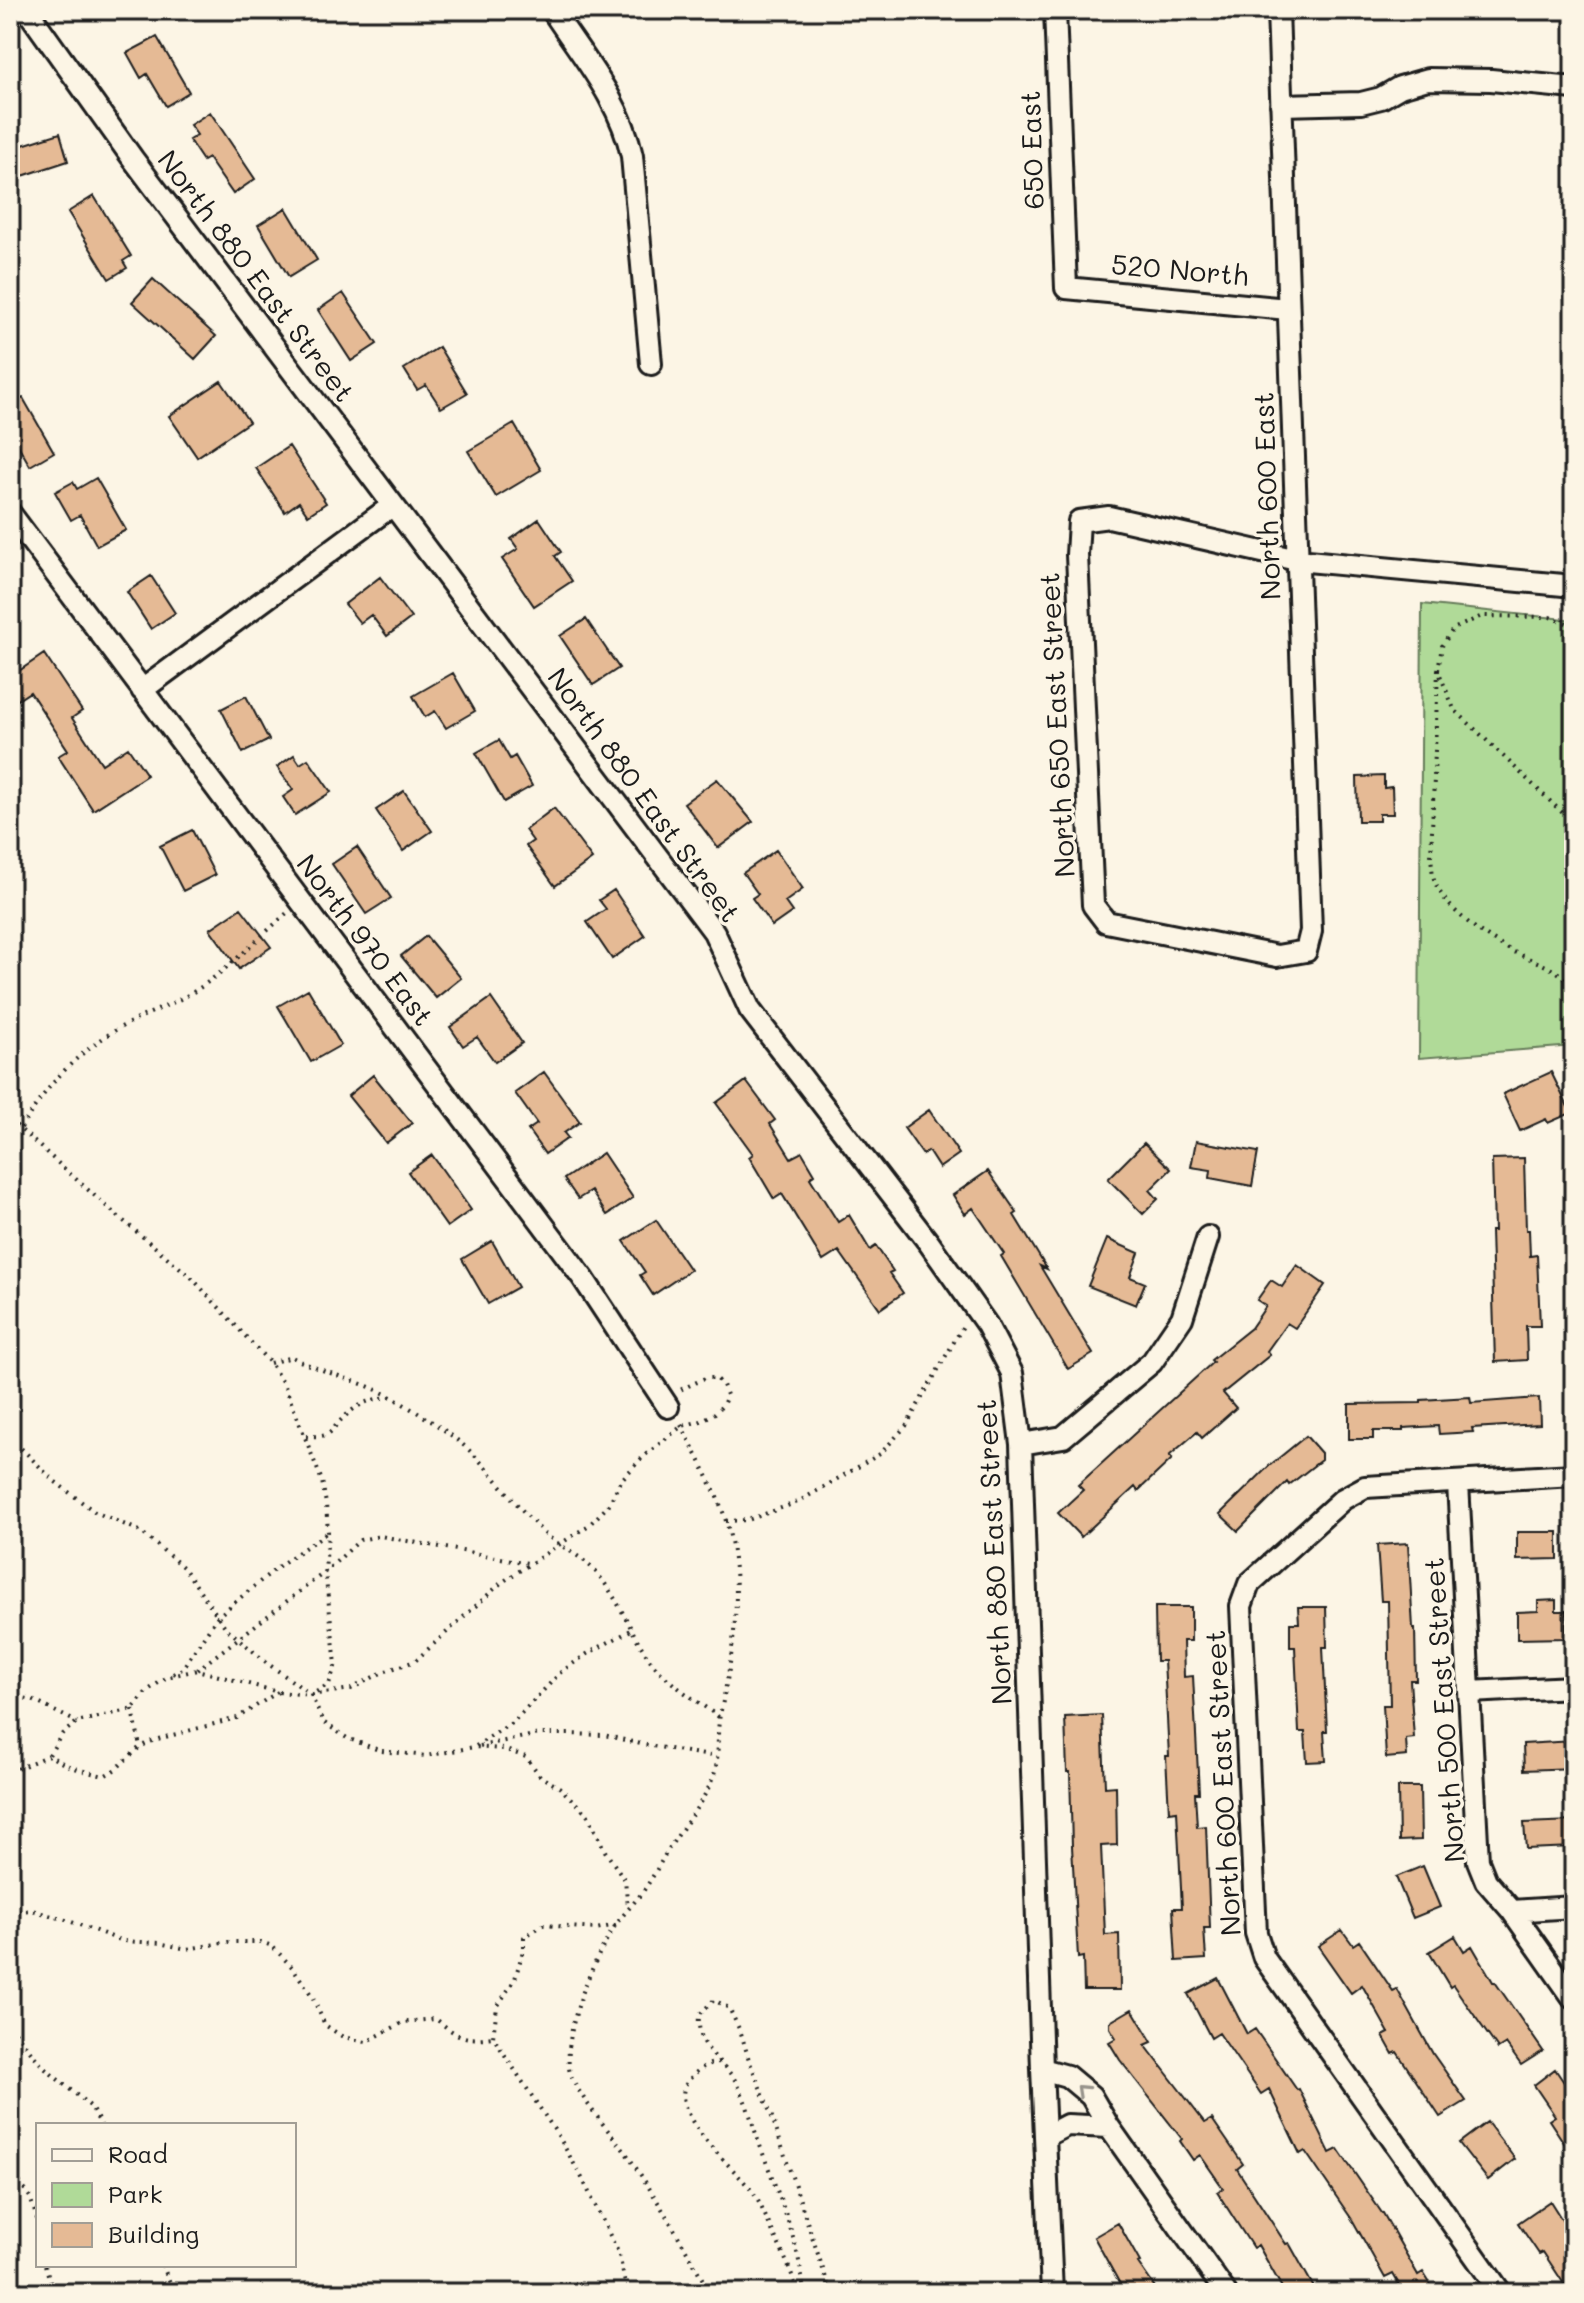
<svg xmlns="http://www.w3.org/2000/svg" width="1584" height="2303" font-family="Mali,sans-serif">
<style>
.green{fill:#b0da98;stroke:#667b5a;stroke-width:2}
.building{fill:#e5ba95;stroke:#1c1c1c;stroke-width:2}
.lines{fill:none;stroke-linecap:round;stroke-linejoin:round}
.street-casing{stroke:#1c1c1c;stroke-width:26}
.path{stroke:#1c1c1c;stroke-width:4;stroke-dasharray:2 6;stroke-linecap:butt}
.street{stroke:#fcf5e5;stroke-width:20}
.oneway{stroke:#97938b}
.labels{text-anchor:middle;stroke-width:7;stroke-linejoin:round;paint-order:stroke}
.street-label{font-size:28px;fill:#1c1c1c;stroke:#fcf5e5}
</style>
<rect width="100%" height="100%" fill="#fcf5e5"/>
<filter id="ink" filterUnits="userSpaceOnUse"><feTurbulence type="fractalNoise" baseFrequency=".0125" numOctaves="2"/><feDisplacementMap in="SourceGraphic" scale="16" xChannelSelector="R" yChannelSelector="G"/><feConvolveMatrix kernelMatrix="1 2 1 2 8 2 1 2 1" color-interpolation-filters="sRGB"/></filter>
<g filter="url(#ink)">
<path class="green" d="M1422,604l152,16v426l-155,12z"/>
<path class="building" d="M157,37l32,55 -23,14 -19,-32 -6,4 -14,-25z
M210,112l45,67 -22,15 -25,-36 -5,3 -14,-21 8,-5 -7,-10z
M60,133l8,28 -58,19v-31z
M94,196l37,60 -8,5 4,7 -18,11 -41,-67z
M286,208l31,52 -28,17 -31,-52z
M153,279l63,57 -21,23 -63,-57z
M343,293l34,51 -26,17 -33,-51z
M439,347l28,46 -26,15 -15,-23 -9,5 -13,-21z
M221,381l28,41 -52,35 -28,-41z
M23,398l31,54 -24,14 -20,-35v-26z
M514,424l27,46 -45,27 -28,-46z
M289,446l37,57 -18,12 -9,-13 -14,10 -29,-44z
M96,478l30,52 -29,16 -17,-31 -9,5 -16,-28 18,-10 4,7z
M539,519l22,33 -6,4 17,25 -38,25 -32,-47 16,-10 -7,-10z
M151,576l24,37 -24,16 -24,-37z
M380,577l31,41 -24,18 -16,-21 -11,8 -15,-19z
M586,619l33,49 -26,17 -33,-49z
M44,654l38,57 -10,7 30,46 26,-17 19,28 -54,35 -35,-54 10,-6 -38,-58 -20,13v-28z
M453,673l22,38 -29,17 -11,-17 -10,6 -12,-21z
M246,696l23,44 -26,13 -22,-44z
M499,740l11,19 5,-3 17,30 -28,16 -28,-49z
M294,755l6,9 8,-5 23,33 -36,23 -12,-18 10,-7 -16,-23z
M1384,776v12l8,-1 1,27h-14v7h-21l-1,-44z
M717,779l36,43 -35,26 -34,-45z
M404,791l28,40 -29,20 -27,-41z
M554,808l38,51 -37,27 -29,-40 7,-5 -8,-11z
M192,830l23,45 -32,16 -23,-45z
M357,847l34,51 -25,16 -34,-50z
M776,850l27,39 -18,13 7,10 -20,14 -20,-28 6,-4 -15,-21z
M614,890l31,46 -33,23 -25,-37 19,-13 -7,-9z
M241,908l30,39 -32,22 -29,-40z
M426,936l35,42 -25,20 -35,-42z
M308,989l33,56 -30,17 -33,-56z
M491,998l31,45 -27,19 -18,-25 -14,9 -13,-19z
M544,1072l36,50 -16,11 4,5 -23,16 -17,-24 9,-6 -22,-31z
M1551,1072l20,41 -23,10 -2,-4 -26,12 -17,-37z
M373,1075l39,48 -26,20 -38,-47z
M746,1081l29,39 -5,4 21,34 11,-6 13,22 -5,4 28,44 11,-7 21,35 6,-4 17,25 -4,2 14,20 -23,16 -41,-58 -16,10 -41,-67 -8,5 -25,-42 4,-3 -37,-51z
M929,1110l30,44 -20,14 -11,-17 -5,4 -19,-27z
M1196,1141l62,11 -6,34 -42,-8 1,-8 -20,-3z
M1144,1143l27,26 -21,21 8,9 -15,15 -35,-35z
M603,1153l30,45 -26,17 -16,-24 -13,8 -14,-20z
M432,1155l39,55 -24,17 -39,-55z
M1524,1158l2,72h3l1,26 7,-1 3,71h-14l1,34 -32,2 -4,-131h3l-2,-72z
M988,1171l29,42 -3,2 33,54 -7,-3 53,88 -25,15 -67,-113 3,-2 -31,-46 -8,6 -12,-19z
M656,1220l34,50 -37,25 -13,-20 5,-3 -21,-31z
M1107,1239l32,14 -9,24 15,6 -9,22 -48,-19z
M492,1241l26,46 -30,17 -26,-45z
M1297,1265l28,20 -30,43 -8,-5 -20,28 3,4 -47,38 13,15 -34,30 -5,-6 -28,24 3,3 -34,32 -3,-4 -54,50 -23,-24 25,-23 -5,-5 135,-123 -2,-2 40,-32 15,-22 -9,-6 14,-20 11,7z
M1470,1397l1,6 68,-5 1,26 -68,4 1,4 -34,2 -1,-8 -35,2v3h-30v8h-24v-35l72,-1v-3z
M1306,1436l15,17v7l-32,25 -2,-3 -49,49 -18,-17 49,-48z
M1517,1532h41v27l-41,1z
M1408,1543l5,85h2l1,52h-6l4,58 -8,1 1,17 -21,2 -3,-53h7l-2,-104h-7l-4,-56z
M1556,1600v11h10v27l-49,1v-27l21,-1v-10z
M1155,1607h36v34h-8l1,36 9,-1 6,117h-4l2,34 9,-1 4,102h-6l2,31 -30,2 -3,-53h9l-5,-97 -8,1 -3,-56h3l-5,-95h-8z
M1298,1607h28l1,40h-4l4,84h-3l2,30 -19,1 -2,-30h-6l-4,-85h-5v-24h9z
M1102,1715l3,72 11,-1 1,59 -16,1 4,89 14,-1 1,56h-36l-1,-33 -5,1 -6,-112 -2,-74h-3l-2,-55z
M1574,1741v27l-50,2 -1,-26z
M1398,1787h22l1,53 -22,1z
M1574,1821v26l-48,2 -2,-26z
M1423,1866l17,41 -27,11 -17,-41z
M1342,1930l11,15 6,-4 34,50 4,-2 36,65 33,47 -26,16 -43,-65 -4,2 -10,-18 6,-3 -27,-48 -11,8 -33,-47z
M1455,1936l9,15 8,-5 21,36h2l48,69 -22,14 -15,-21 -8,5 -45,-64 -3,2 -21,-35z
M1218,1978l29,56 8,-5 42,61 2,-1 31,64 8,-4 44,64h1l35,62 5,-3 13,21h-47l11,-7 -7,-12 -8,4 -32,-57 -48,-70 -5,3 -31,-65 -8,5 -42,-61 -8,5 -23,-44z
M1132,2009l20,33 -7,3 60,78 7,-4 31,45 -6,5 49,75 3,-1 28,50h-32l-27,-48 -5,3 -36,-56 6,-4 -23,-33 -7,5 -13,-19 2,-2 -62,-79 -11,-18 7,-4 -6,-10v-6z
M1555,2069l19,28v61l-25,-38 6,-4 -21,-31z
M1487,2122l28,37 -27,21 -29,-37z
M1550,2201l24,38v54h-4l-27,-41 -4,2 -21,-31z
M1118,2223l22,39 -2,1 21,30h-34l-31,-56z"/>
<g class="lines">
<defs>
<path id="street" d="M27,10l106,149 581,773 36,78 179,233 58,82 25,48 9,71 21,625 10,224
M552,10c30,46 69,91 80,146l19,208
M1055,10l11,278 222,21
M1278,10l33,921 -5,20 -29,5 -171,-34 -13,-17 -16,-350 2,-34 30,-4 188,43 277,26
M1281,105l80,-2 20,-5 19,-11 28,-8 63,1 83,8
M10,513l573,765 85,129
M142,690l251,-185
M1021,1444l42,-7 89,-75 30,-44 26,-81
M1458,1483l20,378 8,20 26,30 62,88
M1469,1692l105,-5
M1512,1911l62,-4
M1042,2069l25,7 24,20 18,31 117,166
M1046,2136l21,-11 42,2
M1501,2293l-237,-335 -8,-25 -15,-327 8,-22 94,-85 22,-12 209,-12"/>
</defs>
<use href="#street" class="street-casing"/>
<path class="path" d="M1574,626l-24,-9 -68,-1 -29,13 -11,17 -4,24 16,39 120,115
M1438,670l-7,187c1,8 1,17 4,25 10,28 53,57 79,70 22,10 43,16 60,34
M10,1120l104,93 77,64 79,86 15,23 37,95 4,23 2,28 -3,40 11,92 -7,20 -18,11 12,27 24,16 34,13 45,5 48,-9 29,2 23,8 15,20 18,10 29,28 17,36 20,29 3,28
M21,1128c26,-42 50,-70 93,-97 30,-18 65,-27 94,-49 27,-20 53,-46 79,-69
M270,1363l22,-6c32,17 69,23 101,41 29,17 61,36 84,60 23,24 42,51 65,73 17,16 38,23 53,40 22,25 34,57 51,83 17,27 49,45 74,64
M681,1425c15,28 31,58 42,87 23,64 11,139 -3,203 -4,19 0,42 -6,60 -9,25 -30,50 -44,72 -8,12 -14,25 -22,37 -9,15 -23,27 -33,42 -23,36 -50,100 -46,142 3,22 43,66 57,85 31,45 58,92 84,140
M306,1436c6,0 13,1 19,-1 7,-2 9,-8 14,-13 16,-16 28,-23 51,-25
M10,1437l43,43 42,32 45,19 44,37 42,60 41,35 42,30
M726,1521l22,-1 50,-18 82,-48 26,-28 57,-100
M197,1670l128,-98 35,-32 20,-4 148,27
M173,1674l9,-5 35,-52 63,-52 46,-32
M278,1692l-41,26 -83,22 -14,7 -24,22 -12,7c-21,-5 -38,-9 -55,-21l13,-21 15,-12 56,-13 14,-18 20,-14 30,-7 81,22 33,3 40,-6 32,-17 32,-11 86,-78 88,-58 19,-19 13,-26 23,-24 38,-30 19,-5 14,-8 8,-8 4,-10 -4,-10 -7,-7h-11l-27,13
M10,1695l22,5 45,22
M133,1709l7,38
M476,1746l37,-24 48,-50 26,-18 46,-25
M480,1746l59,-12h30l35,1 37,9 75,13
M10,1772l39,-17
M10,1912l22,-2 34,10 57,21 36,2 28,6 41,-7h33l11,4 21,22 19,28 13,29 18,12 23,5 38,-20 32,-3c22,18 28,22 57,18
M616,1925l-20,4 -53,-4 -19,12v10l-9,32 -18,28 -4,30 66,100 23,41 37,76 8,39
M10,2025l33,42 47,39 11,19
M719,2062c-14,2 -22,8 -31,19 -24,30 47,87 64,110 7,10 12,22 17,33 11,23 22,45 29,69
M10,2169l20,28 8,25
M45,2265l9,28
M162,2265l13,28
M804,2293c-5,-54 -28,-103 -46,-153 -6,-18 -11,-36 -19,-53 -14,-28 -43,-35 -40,-72l15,-15 15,8 12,25 8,27 23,57 59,176"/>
<use href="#street" class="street"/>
</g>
<defs><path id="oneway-chevron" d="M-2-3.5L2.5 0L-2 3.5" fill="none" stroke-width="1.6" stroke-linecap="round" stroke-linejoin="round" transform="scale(2)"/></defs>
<use class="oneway" href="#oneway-chevron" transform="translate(1082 2090) rotate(-137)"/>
</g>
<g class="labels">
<g class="street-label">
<text transform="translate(1032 150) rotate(-92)" y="10">650 East</text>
<text transform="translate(1180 270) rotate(5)" y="10">520 North</text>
<text transform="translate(256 276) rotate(53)" y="10">North 880 East Street</text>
<text transform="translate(1267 496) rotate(-92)" y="10">North 600 East</text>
<text transform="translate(1057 725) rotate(-93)" y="10">North 650 East Street</text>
<text transform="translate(644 795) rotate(54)" y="10">North 880 East Street</text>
<text transform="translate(365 940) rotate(53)" y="10">North 970 East</text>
<text transform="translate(994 1552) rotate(-93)" y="10">North 880 East Street</text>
<text transform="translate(1444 1710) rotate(-94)" y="10">North 500 East Street</text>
<text transform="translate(1223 1783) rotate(-93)" y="10">North 600 East Street</text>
</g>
</g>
<rect width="1584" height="2303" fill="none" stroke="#fcf5e5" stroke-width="40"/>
<rect x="20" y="20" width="1544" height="2263" fill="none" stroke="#1c1c1c" stroke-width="3" filter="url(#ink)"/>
<rect x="36" y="2123" width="260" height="144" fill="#fcf5e5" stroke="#a29e95" stroke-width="2"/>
<rect x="52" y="2149" width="40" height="12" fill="#fcf5e5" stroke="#a29e95" stroke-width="2"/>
<text x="108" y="2163" font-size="24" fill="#1c1c1c">Road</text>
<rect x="52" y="2183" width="40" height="24" fill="#b0da98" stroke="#a29e95" stroke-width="2"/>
<text x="108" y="2203" font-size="24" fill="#1c1c1c">Park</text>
<rect x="52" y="2223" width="40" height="24" fill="#e5ba95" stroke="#a29e95" stroke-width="2"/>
<text x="108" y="2243" font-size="24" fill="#1c1c1c">Building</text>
</svg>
